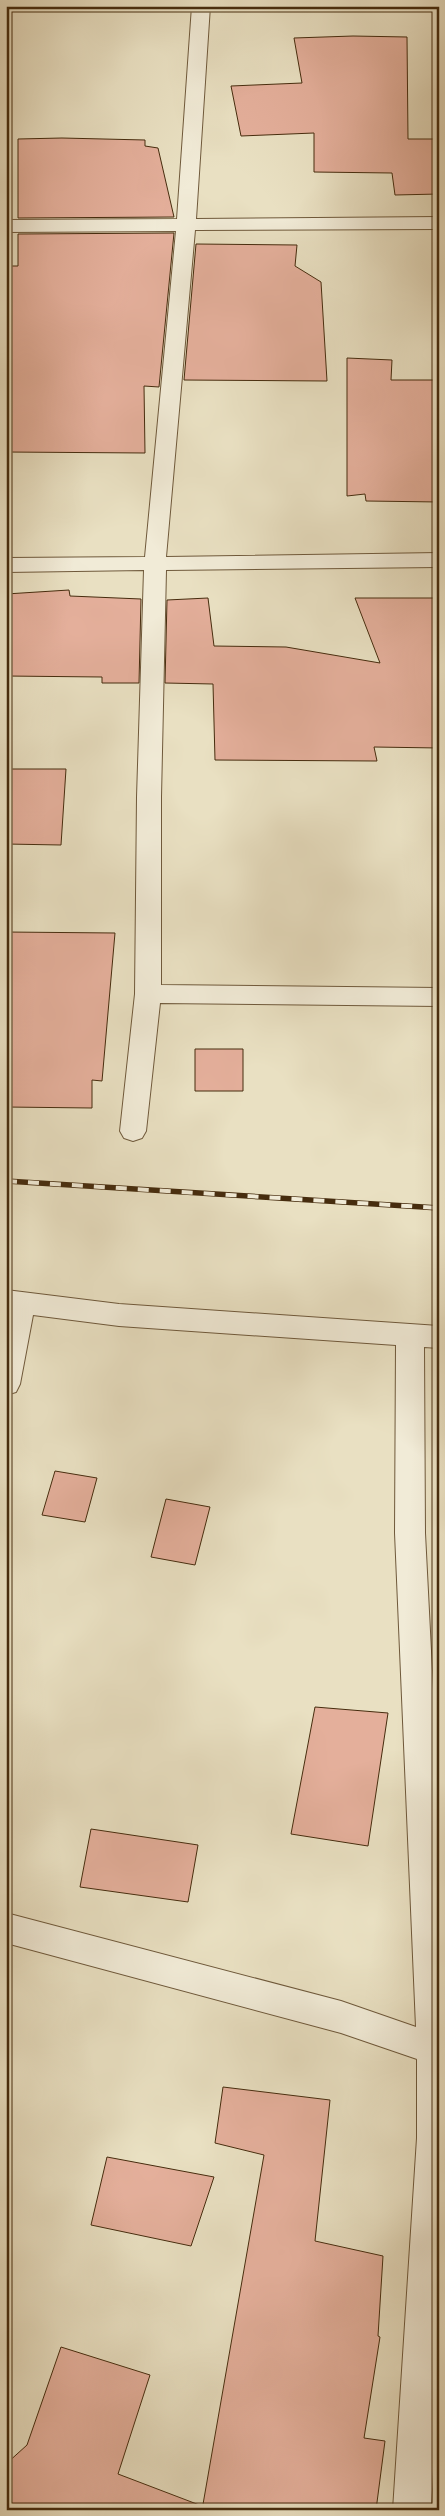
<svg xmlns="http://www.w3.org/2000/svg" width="445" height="2516" font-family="'IM FELL Double Pica',serif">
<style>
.building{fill:#e4af9b;stroke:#462c0e}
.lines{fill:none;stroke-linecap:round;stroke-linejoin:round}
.minor-casing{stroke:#6f593b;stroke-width:2}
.minor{fill:#f1ebd7;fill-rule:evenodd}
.rail-casing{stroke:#462c0e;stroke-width:5.5}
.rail{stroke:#f1ebd7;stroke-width:4;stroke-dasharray:11;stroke-linecap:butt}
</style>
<rect width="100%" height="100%" fill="#e9e0c2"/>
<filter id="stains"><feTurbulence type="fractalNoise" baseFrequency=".004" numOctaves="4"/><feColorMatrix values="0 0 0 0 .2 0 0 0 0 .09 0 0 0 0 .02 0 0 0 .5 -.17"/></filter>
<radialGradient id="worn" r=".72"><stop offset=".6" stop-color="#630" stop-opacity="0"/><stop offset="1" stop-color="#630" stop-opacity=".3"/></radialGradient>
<path class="building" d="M353,36l54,1 1,102h31v55l-44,1 -3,-22 -78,-1v-39l-73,3 -10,-50 71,-3 -8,-45z
M62,138l83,2v6l13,2 16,69 -156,1v-79z
M174,233l-15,154 -15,-1 1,67 -139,-1v-186h12v-32z
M196,244l101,1 -2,21 26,16 6,99 -143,-1z
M347,358l45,2 -1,20h48v122l-73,-1 -1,-7 -18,2z
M69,590l1,6 71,3 -2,84h-37v-6l-96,-1v-82z
M208,598l6,48 72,1 94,16 -25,-65h84v150l-65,-1 3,14 -162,-1 -2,-76 -48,-1 2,-83z
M6,769h60l-5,76 -55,-1z
M6,932l109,1 -13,148 -10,-1v28l-86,-1z
M195,1049h48v42h-48z
M55,1471l42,7 -12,44 -43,-7z
M166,1499l44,8 -15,58 -44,-8z
M315,1707l73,6 -20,133 -77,-12z
M91,1829l107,16 -10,57 -108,-15z
M223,2087l107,13 -15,141 68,15 -5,80 2,1 -16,101 21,3 -9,69h-174l62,-355 -49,-12z
M107,2157l107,20 -23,69 -100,-21z
M61,2347l89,28 -32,99 84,32 -1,4h-195v-46l21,-19z"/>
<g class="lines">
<defs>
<path id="minor" d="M192,6h18l-14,213 243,-2v12l-244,1 -29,327 273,-4v14l-273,3 -5,227v188l278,3v18l-279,-3 -14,128 -4,7 -9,3 -9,-3 -4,-7 15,-137 2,-197 7,-227 -138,2v-14l139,-1 31,-326 -170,1v-12l171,-1z
M6,1290l113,14 320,22v22l-15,-1 1,186 14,275v541l-8,161h-38l24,-372v-79l-76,-26 -335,-90v-30l335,88 75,26 -21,-494 1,-188 -277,-19 -86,-11 -13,69 -4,8 -10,3z"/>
</defs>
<use href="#minor" class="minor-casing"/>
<use href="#minor" class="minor"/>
<defs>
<path id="rail" d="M6,1181l433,27"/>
</defs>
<use href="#rail" class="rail-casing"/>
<use href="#rail" class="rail"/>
</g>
<rect width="445" height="2516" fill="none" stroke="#e9e0c2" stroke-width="25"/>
<rect x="8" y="8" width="430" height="2501" fill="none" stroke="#462c0e" stroke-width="2.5"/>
<rect x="12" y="12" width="420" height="2491" fill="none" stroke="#462c0e"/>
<rect width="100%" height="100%" filter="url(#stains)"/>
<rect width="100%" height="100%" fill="url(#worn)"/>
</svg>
